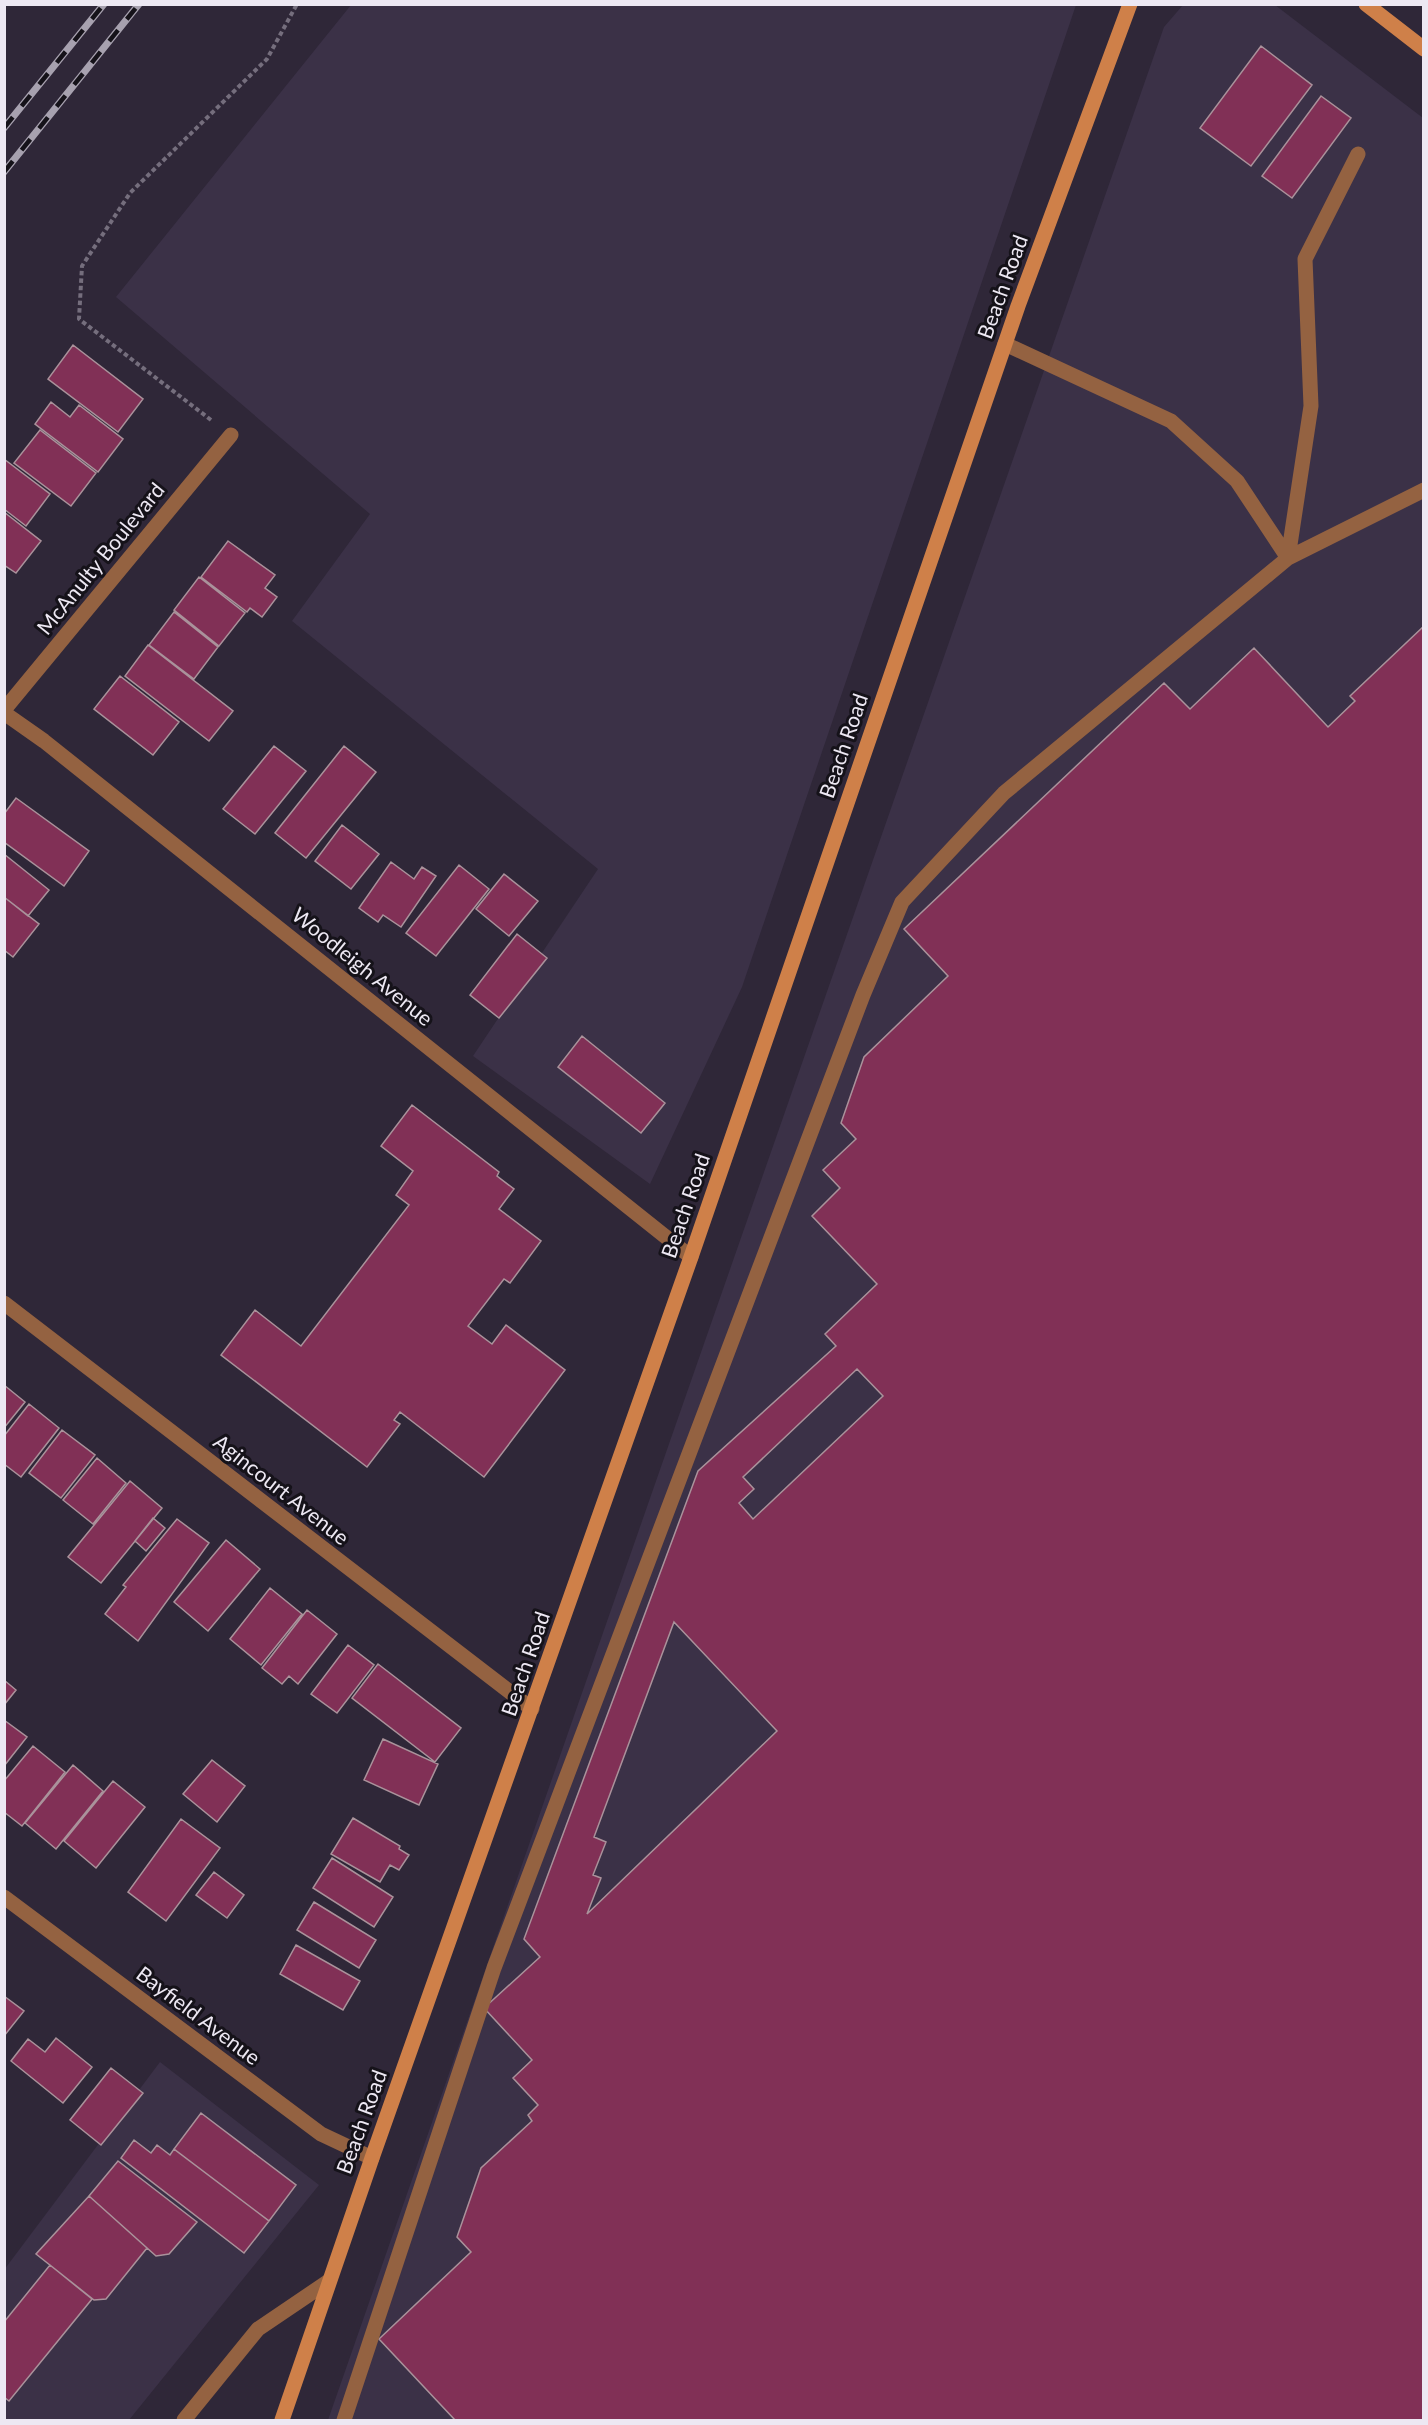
<svg xmlns="http://www.w3.org/2000/svg" width="1428" height="2425" font-family="Lato,sans-serif">
<style>
.built{fill:#3b3147}
.building{fill:#813056;stroke:#aa929b;stroke-width:1.5;fill-rule:evenodd}
.lines{fill:none;stroke-linecap:round;stroke-linejoin:round}
.path{stroke:#756e7d;stroke-width:4;stroke-dasharray:4.5 3;stroke-linecap:butt}
.lane{stroke:#946241;stroke-width:15}
.street{stroke:#946241;stroke-width:15}
.secondary{stroke:#cf8049;stroke-width:15}
.rail-casing{stroke:#a7a1af;stroke-width:7}
.rail{stroke:#151219;stroke-width:4.5;stroke-dasharray:14;stroke-linecap:butt}
.labels{text-anchor:middle;stroke-width:6;stroke-linejoin:round;paint-order:stroke}
.street-label{font-size:21px;fill:#ede8f3;stroke:#151219}
</style>
<rect width="100%" height="100%" fill="#2f2738"/>
<path class="built" d="M351,5h725l-334,982 -92,197 -177,-128 125,-187 -306,-248 78,-107 -254,-217z
M1183,5h92l148,113v2302h-1095l836,-2393z
M160,2062l159,123 -190,235h-124l-1,-150z"/>
<path class="building" d="M1261,46l51,39 -61,81 -51,-38z
M1321,96l30,22 -59,80 -30,-22z
M73,345l70,54 -25,33 -70,-53z
M51,402l19,15 9,-12 44,34 -25,33 -63,-48z
M40,430l56,43 -25,33 -57,-43z
M4,459l46,35 -24,32 -22,-17z
M4,512l37,29 -25,32 -12,-8z
M228,541l47,34 -10,13 12,9 -15,20 -12,-9 -3,4 -46,-35z
M199,577l46,36 -26,33 -45,-36z
M174,612l44,35 -24,32 -45,-34z
M1424,626v1794h-969l-76,-81 92,-87 -14,-15 24,-69 51,-47 -4,-6 10,-10 -25,-27 19,-18 -48,-52 56,-51 -16,-18 174,-468 138,-125 -11,-12 52,-50 -65,-68 28,-28 -17,-18 33,-31 -15,-16 23,-66 84,-81 -44,-47 260,-246 26,26 64,-61 74,79 27,-26 -5,-5zM857,1369l26,27 -130,123 -14,-16 15,-14 -11,-12zM674,1622l103,109 -190,183 14,-36 -8,-3 13,-33 -12,-5z
M148,645l85,66 -24,30 -84,-65z
M120,676l59,46 -26,33 -59,-46z
M274,746l32,25 -51,63 -32,-25z
M344,746l32,26 -70,86 -31,-25z
M16,798l73,53 -25,35 -60,-44v-28z
M342,825l37,29 -28,35 -36,-28z
M4,854l45,36 -21,26 -24,-19z
M391,862l23,17 8,-12 14,9 -35,51 -18,-12 -5,7 -19,-14z
M459,865l30,24 -53,67 -30,-23z
M504,874l34,27 -29,35 -33,-27z
M4,897l35,27 -26,33 -9,-7z
M517,934l30,24 -48,60 -29,-23z
M582,1036l83,67 -24,30 -83,-66z
M412,1105l87,67 -2,4 17,13 -15,20 42,32 -31,42 -6,-4 -36,47 24,18 14,-19 59,45 -81,107 -84,-65 -6,8 6,4 -33,43 -146,-112 34,-45 46,36 108,-141 -13,-10 17,-24 -32,-25z
M4,1385l21,17 -21,26z
M29,1404l30,24 -38,49 -17,-13v-28z
M62,1430l33,25 -34,43 -32,-25z
M97,1458l29,25 -33,41 -30,-24z
M130,1481l32,27 -61,75 -33,-26z
M153,1518l12,10 -19,23 -11,-10z
M177,1519l32,24 -71,98 -33,-27 21,-27 -3,-2z
M226,1540l34,29 -52,62 -34,-29z
M270,1588l32,26 -41,51 -31,-26z
M307,1610l30,24 -39,50 -9,-8 -7,8 -20,-16z
M348,1645l26,20 -37,48 -26,-19z
M378,1664l83,64 -26,34 -83,-64z
M4,1680l12,10 -12,15z
M4,1720l23,17 -23,29z
M383,1739l55,25 -19,41 -55,-25z
M33,1746l32,26 -43,54 -18,-14v-31z
M212,1760l33,26 -28,36 -34,-28z
M73,1765l30,26 -47,58 -31,-26z
M113,1781l32,26 -49,61 -32,-27z
M353,1818l47,28 -1,3 10,6 -10,15 -9,-5 -10,17 -49,-28z
M181,1819l39,29 -54,73 -38,-29z
M332,1858l61,39 -19,30 -61,-39z
M214,1872l30,23 -17,23 -31,-23z
M314,1902l62,38 -17,28 -62,-38z
M296,1945l64,36 -17,29 -63,-36z
M4,1996l20,15 -20,25z
M56,2038l36,29 -29,36 -52,-42 17,-22 17,13z
M111,2068l32,25 -42,52 -31,-25z
M201,2113l95,72 -27,36 -95,-72z
M134,2140l17,13 6,-8 13,10 4,-6 95,72 -25,32 -123,-95z
M118,2161l79,61 -28,32 -13,2 -67,-60z
M89,2196l58,52 -41,51 -12,1 -58,-46z
M50,2265l42,34 -83,102 -5,-4v-75z"/>
<g class="lines">
<path class="path" d="M211,420l-132,-101 3,-53 48,-73 137,-134 30,-55"/>
<path class="lane" d="M1005,344l166,77 66,60 51,77
M1288,558l23,-152 -6,-147 53,-105
M344,2420l150,-452 369,-973 39,-93 102,-109 284,-235 136,-68"/>
<path class="street" d="M4,710l227,-275
M4,713l40,28 647,516
M4,1303l528,406
M4,1897l317,237 51,24
M184,2420l74,-91 71,-48"/>
<path class="secondary" d="M1366,4l58,45
M282,2420l90,-262 319,-901 327,-951 112,-302"/>
<defs>
<path id="rail" d="M4,128l100,-124
M4,172l135,-168"/>
</defs>
<use href="#rail" class="rail-casing"/>
<use href="#rail" class="rail"/>
</g>
<g class="labels">
<g class="street-label">
<text transform="translate(1003 287) rotate(-70)" y="7">Beach Road</text>
<text transform="translate(101 559) rotate(-51)" y="7">McAnulty Boulevard</text>
<text transform="translate(844 746) rotate(-71)" y="7">Beach Road</text>
<text transform="translate(362 967) rotate(39)" y="7">Woodleigh Avenue</text>
<text transform="translate(686 1206) rotate(-71)" y="7">Beach Road</text>
<text transform="translate(281 1490) rotate(38)" y="7">Agincourt Avenue</text>
<text transform="translate(526 1664) rotate(-71)" y="7">Beach Road</text>
<text transform="translate(198 2016) rotate(37)" y="7">Bayfield Avenue</text>
<text transform="translate(362 2122) rotate(-70)" y="7">Beach Road</text>
</g>
</g>
<rect width="1428" height="2425" fill="none" stroke="#ede8f3" stroke-width="12"/>
</svg>
